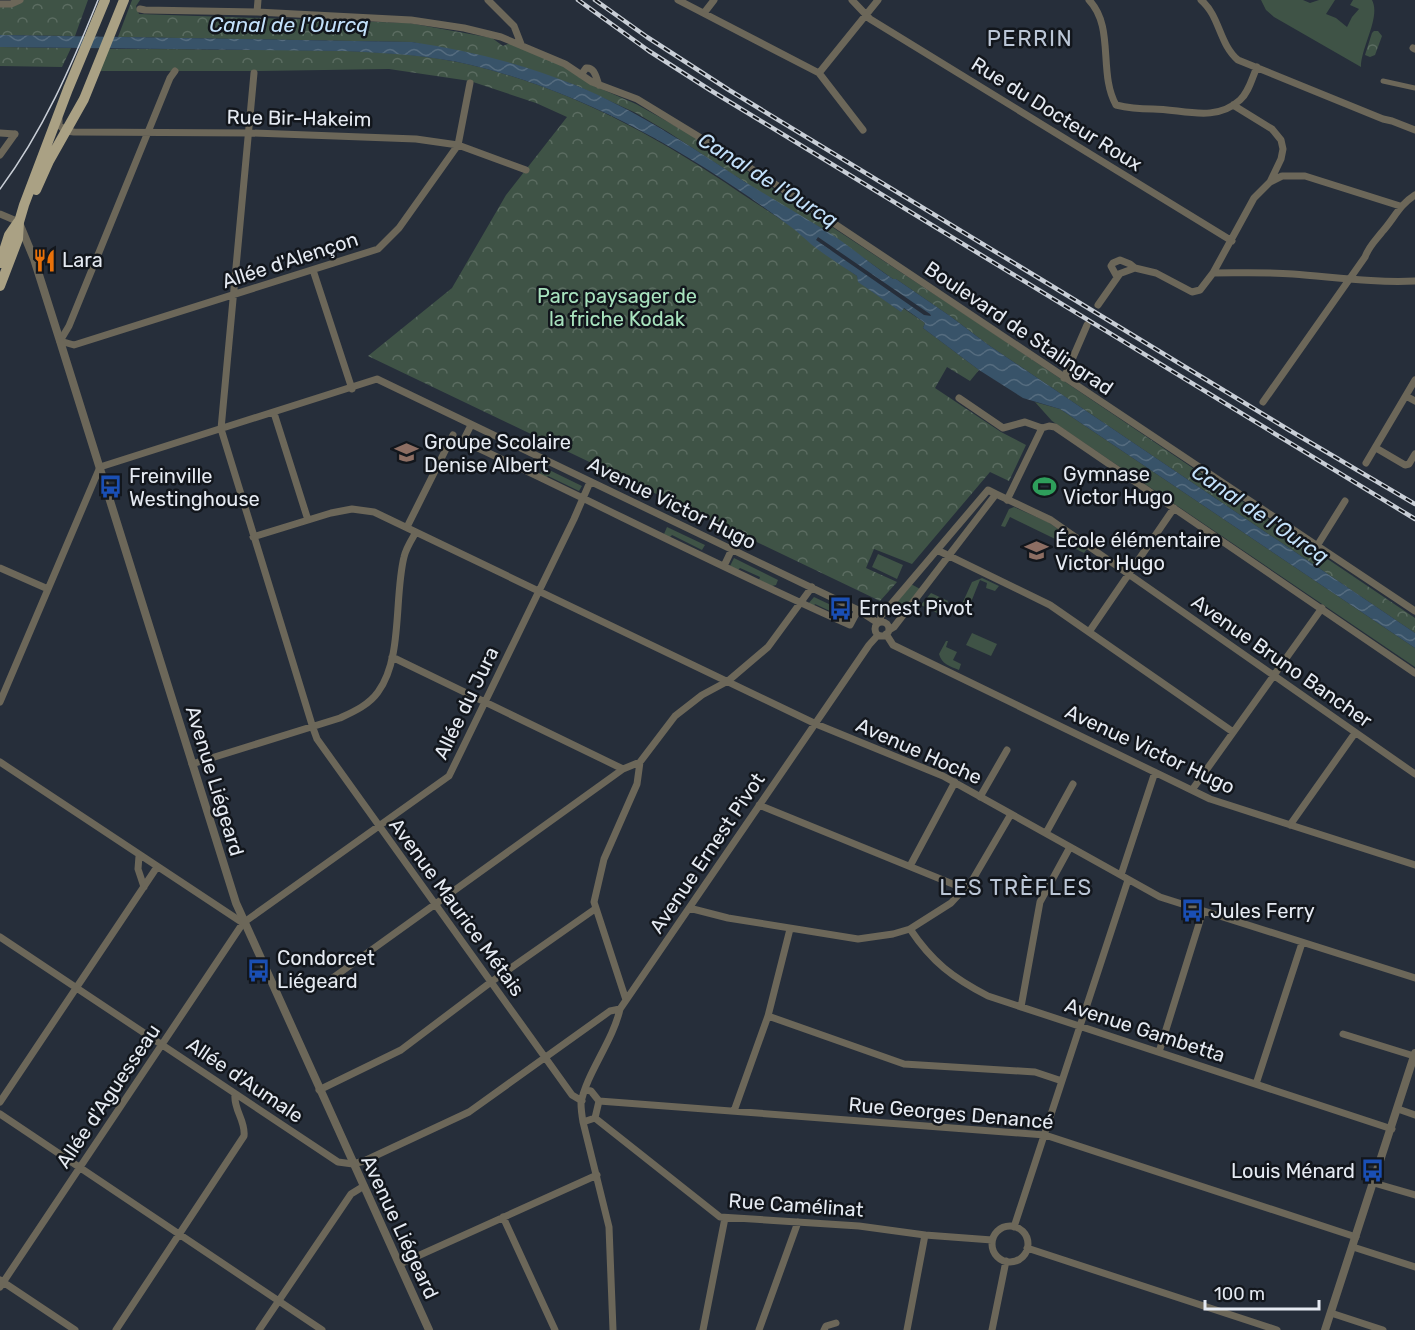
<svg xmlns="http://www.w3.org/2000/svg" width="1415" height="1330" font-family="Rubik,sans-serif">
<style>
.green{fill:#3f5346}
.park{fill:url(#park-crowns)}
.water{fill:url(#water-waves);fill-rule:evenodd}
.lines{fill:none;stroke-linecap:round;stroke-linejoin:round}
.pedestrian{stroke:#6c6759;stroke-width:5}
.minor{stroke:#6c6759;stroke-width:7}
.tertiary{stroke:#6c6759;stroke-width:8}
.primary{stroke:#aaa184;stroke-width:10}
.tram{stroke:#c8ced6;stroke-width:1.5}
.rail-casing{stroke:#c8ced6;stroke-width:4.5}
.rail{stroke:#12161c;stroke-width:2;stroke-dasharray:7;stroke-linecap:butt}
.labels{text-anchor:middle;stroke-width:5;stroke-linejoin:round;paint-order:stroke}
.street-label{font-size:20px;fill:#e5eaf2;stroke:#12161c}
.poi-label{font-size:20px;fill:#e5eaf2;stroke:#12161c;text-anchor:start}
.park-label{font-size:20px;fill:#a8e3be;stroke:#12161c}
.water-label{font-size:21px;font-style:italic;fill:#c3e1fb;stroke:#12161c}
.quarter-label{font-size:22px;letter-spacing:1.5px;fill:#bbc6d6;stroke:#12161c}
</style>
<defs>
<pattern id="park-crowns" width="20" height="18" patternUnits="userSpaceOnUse" patternTransform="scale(1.5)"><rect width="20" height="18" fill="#3f5346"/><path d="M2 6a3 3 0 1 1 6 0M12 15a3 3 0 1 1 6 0" fill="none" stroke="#5b6c61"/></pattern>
<pattern id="water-waves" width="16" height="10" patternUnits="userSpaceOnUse" patternTransform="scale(1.5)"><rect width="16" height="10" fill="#385369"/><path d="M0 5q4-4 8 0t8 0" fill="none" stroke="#556c7f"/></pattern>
</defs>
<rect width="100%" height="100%" fill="#262e3a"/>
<path class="green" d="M1261,0h42l7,3 9,-3h16l-9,14 10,4 11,9 5,-10 7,-8 -9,-4 3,-5h19c9,17 -11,47 -11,67l-87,-50 -8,-7z
M1035,402l25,7 355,239v19l-363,-246z
M543,467l39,19 -3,5 -31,-15 -2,2 -6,-4z
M1014,507l34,15 39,27 -3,4 -74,-36 -5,10 -4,-1 8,-17z
M667,527l38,18 -3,5 -30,-15 -2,2 -6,-3z
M878,554l25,11 -6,14 -25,-12z
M734,558l44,22 -2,5 -4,1 -13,-6 1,-3 -20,-9 -2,2 -8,-4z
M982,578l17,8 -4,5 -9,-3 1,-5 -7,-3 -11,27 -7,-3 10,-22z
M911,584l9,5 -18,22 -10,-4z
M814,597l36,17 -3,5 -32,-15 -1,2 -6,-2z
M972,633l25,11 -6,12 -25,-11z
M946,641h2l-2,6 11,5 -4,8 8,4 -2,6c-10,-4 -17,-6 -20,-16z"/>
<path class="park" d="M20,0h68l-13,36 -75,-1v-31z
M132,0h8l-4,6 3,8 270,9 83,15 11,8 7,-3 51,22 31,20 44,19 59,33 280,184 440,297v15l-428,-289 -37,-28 -54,-37h-3l-70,-50 -35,-19 -120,-78 -32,-19 -61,-28 -59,-20 -104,-23 -294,-5z
M1374,31h4l4,5 -7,19 -5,2 -5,-2 7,-22z
M0,47l71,1 -9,19 -62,-1z
M105,49c62,0 124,1 185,1 60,1 123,1 181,15 97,23 186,71 268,127 18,12 36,23 53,35 21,17 42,33 65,49l2,6 41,29 3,-3 22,15 -2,5 56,42 -9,11 -23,-14 -12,21 66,44 25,13 -17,36 -19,-9 -78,92 -38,-15 -8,19 31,14 -17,19 -512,-245 84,-68 54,-93 61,-78 -31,-14 -66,-22 -81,-12 -130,2h-163z
M931,593l17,8 -7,14 -20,-10z"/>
<path class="water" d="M0,35l412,7c55,8 111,22 163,43 61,25 115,61 170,97 26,16 52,31 78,47 25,15 46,34 70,50h3l54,37 37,28 428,289v15l-355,-239 -37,-11 -44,-28 -56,-42 2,-5 -21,-15 -3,4 -43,-30 -1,-6c-15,-10 -31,-20 -45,-31 -7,-6 -14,-13 -21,-18 -96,-71 -203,-134 -320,-162 -41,-10 -85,-12 -127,-14l-344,-4zM818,237l112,77 1,2 -7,-1 -108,-75z"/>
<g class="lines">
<path class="pedestrian" d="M1383,81l32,7"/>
<path class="minor" d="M488,0l26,26 7,18
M678,0l141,73 44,57
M852,0l18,19 362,222
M1089,0c26,27 9,73 27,105 12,3 24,4 37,4 29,0 62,14 87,-9 9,-8 12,-22 17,-33
M1201,0c19,16 18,44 37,60l145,59 9,2 23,9
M0,4h11l9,-4
M140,9l5,1 112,2 154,8 53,8 37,9 64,27 27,18 45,17 123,75 655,437
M257,12l1,-12
M704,13l10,-13
M1413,48l2,1
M175,71l-5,7 -101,248 -9,15 14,4 304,-96 21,-21 59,-83 12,-62
M254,73l-33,356 92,299 4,11 255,356 10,6
M819,73l59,-73
M581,75l5,-7c9,-1 10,10 13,17
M1233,105l39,24 9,11 2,9 -2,10 -11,23
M59,119v6l7,6 8,1 177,1 165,6 42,6 68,25
M0,133l15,1
M0,155l15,-21
M0,214l19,8
M1135,268l-19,7 -5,-9 2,-3 7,-3 10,4 5,4 21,5 36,19 8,-2 13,-17 41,-75 16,-16 12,-6h23l95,30
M313,270l39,119
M1213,273c27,0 54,-1 80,1 41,3 81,9 122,7
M1098,305l21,-30
M1064,378l23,-53
M1406,396l9,5
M959,398l44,30 22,-6 17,6
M1263,402l102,-145c4,-11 10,-16 17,-25 12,-13 17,-27 33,-37
M274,413l34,107
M471,425l-8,16c129,60 256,126 387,184l8,-15
M1376,448l29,17 4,-1 6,-10
M1366,463l49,-83
M1007,500l35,-72 7,-2 6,1 360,246
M407,527l46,-92
M253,537l78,-24 21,-4 22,3 442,212 127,52 217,121 255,81
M1317,546l28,-45
M937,550l113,55 183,127
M724,566l8,-17
M0,568l48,21
M880,622l1,-6 107,-126 8,4
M875 629a7 7 0 1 1 14 0a7 7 0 1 1-14 0Z
M889,630l5,-3 102,-133 55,26 364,254
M1089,632l85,-124
M886,634l7,11 317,154 205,66
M392,657l231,112 17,-7
M0,702l100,-235 277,-88 481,231 20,13
M0,762l243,161
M192,764l148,-46c13,-6 29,-13 38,-26 25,-34 16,-95 26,-135 2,-9 8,-18 12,-25
M1192,790l130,-182
M980,797l27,-47
M759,805l206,84
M1290,825l65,-92
M1046,833l27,-49
M139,856l-1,13 6,18
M910,866l45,-84
M1121,875l34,-103
M689,908l39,10 130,21 35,-5 17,-5 41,-26 22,-24 38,-65
M910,929c22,33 43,49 78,67l404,133
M0,937l338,225 15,2 11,-3 105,-49 141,-101 10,-2
M327,982l296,-213
M626,1000l-32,-98 10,-43 33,-75 3,-22 35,-46 27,-21 26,-14 40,-34 44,-60
M1021,1007l19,-105 30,-55
M768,1016l136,48 131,8 27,9
M1343,1034l71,22
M1159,1052l44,-141
M1256,1084l46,-141
M319,1090l82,-40 90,-68 104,-73
M599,1101l446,34 311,102
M0,1102l157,-235
M1398,1109l17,6
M734,1111l34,-95 22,-87
M0,1114l322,216
M595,1118l125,99 139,9 66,9 67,5
M583,1122l12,-4 4,-17 -8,-10 -5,-1
M1374,1183l41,12
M503,1217l52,113
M992 1244a18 18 0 1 1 36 0a18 18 0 1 1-36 0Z
M1014,1227l114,-347
M1353,1247l62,20
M1027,1248l250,82
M400,1264l197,-89
M0,1280l75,50
M0,1287l243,-364 206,-147 125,-257 16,-37
M1331,1313l52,17
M116,1330l128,-194c2,-15 -11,-27 -9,-42
M259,1330l92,-136 13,-8
M613,1330l-4,-103 -26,-105c-1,-6 -2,-12 -2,-19 5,-29 32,-62 39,-94l249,-364 9,-10
M703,1330l22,-112
M759,1330l39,-108
M824,1330l2,-4 10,-3
M907,1330l18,-95
M992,1330l14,-69"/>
<path class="tertiary" d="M20,225l14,34 26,82 176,562 193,427
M1325,1330l90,-277"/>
<path class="primary" d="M36,190l13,-29 35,-62 40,-99
M0,263l9,-28 9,-13
M0,286l18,-47 1,-17 5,-17 44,-116 37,-89"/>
<path class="tram" d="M0,189c43,-58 71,-122 98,-189"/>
<defs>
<path id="rail" d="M578,0l71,51 61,39 705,429
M595,0l52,37 82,53 560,340 126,74"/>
</defs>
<use href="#rail" class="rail-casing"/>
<use href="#rail" class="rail"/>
</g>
<defs>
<symbol id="restaurant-bare" viewBox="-9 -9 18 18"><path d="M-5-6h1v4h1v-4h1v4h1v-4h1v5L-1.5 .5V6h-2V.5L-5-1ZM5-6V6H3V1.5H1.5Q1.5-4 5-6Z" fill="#e8710a" stroke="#12161c" stroke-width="2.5" paint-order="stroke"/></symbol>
<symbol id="school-bare" viewBox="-9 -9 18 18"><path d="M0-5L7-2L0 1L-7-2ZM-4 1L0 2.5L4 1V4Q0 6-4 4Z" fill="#8d6e63" stroke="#12161c" stroke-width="2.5" paint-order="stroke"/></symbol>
<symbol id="stadium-bare" viewBox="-9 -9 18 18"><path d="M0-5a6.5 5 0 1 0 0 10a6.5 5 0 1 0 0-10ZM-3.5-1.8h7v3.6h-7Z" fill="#2e9e5b" stroke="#12161c" stroke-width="2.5" paint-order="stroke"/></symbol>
<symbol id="bus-bare" viewBox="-9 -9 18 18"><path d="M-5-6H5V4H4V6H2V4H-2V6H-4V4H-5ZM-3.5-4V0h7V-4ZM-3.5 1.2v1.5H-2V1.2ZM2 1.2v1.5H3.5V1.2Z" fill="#1a4fb4" stroke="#12161c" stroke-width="2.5" paint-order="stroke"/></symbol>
</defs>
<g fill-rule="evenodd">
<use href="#restaurant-bare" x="28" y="244" width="33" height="33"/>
<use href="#school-bare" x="390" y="436" width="33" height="33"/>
<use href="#stadium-bare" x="1028" y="470" width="33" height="33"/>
<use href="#bus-bare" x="94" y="470" width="33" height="33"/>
<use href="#school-bare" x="1020" y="534" width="33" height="33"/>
<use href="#bus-bare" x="824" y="592" width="33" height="33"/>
<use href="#bus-bare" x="1176" y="894" width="33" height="33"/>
<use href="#bus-bare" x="242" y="954" width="33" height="33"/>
<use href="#bus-bare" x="1356" y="1154" width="33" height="33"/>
</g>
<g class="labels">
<g class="street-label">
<text transform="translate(1057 114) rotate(32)" y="7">Rue du Docteur Roux</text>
<text transform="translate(299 118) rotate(1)" y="7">Rue Bir-Hakeim</text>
<text transform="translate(290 260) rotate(-18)" y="7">Allée d'Alençon</text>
<text transform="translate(1019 328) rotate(34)" y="7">Boulevard de Stalingrad</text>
<text transform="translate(672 503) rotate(26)" y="7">Avenue Victor Hugo</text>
<text transform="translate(1282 661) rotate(35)" y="7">Avenue Bruno Bancher</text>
<text transform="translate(466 703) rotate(-64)" y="7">Allée du Jura</text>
<text transform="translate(1150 749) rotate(25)" y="7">Avenue Victor Hugo</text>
<text transform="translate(919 751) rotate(24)" y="7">Avenue Hoche</text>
<text transform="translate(215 781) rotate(73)" y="7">Avenue Liégeard</text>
<text transform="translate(707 853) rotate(-56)" y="7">Avenue Ernest Pivot</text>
<text transform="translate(457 907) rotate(54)" y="7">Avenue Maurice Métais</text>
<text transform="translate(1145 1030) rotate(18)" y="7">Avenue Gambetta</text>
<text transform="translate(245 1080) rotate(34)" y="7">Allée d'Aumale</text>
<text transform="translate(108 1096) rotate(-56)" y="7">Allée d'Aguesseau</text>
<text transform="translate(951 1113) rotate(5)" y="7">Rue Georges Denancé</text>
<text transform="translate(796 1205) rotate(4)" y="7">Rue Camélinat</text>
<text transform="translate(400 1227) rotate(65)" y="7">Avenue Liégeard</text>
</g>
<g class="poi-label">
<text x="62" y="267">Lara</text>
<text x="424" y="449">Groupe Scolaire<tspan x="424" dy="23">Denise Albert</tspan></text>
<text x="1063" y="481">Gymnase<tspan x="1063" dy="23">Victor Hugo</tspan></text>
<text x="129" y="483">Freinville<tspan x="129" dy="23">Westinghouse</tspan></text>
<text x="1055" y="547">École élémentaire<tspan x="1055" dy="23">Victor Hugo</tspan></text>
<text x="859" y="615">Ernest Pivot</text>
<text x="1210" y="918">Jules Ferry</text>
<text x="277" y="965">Condorcet<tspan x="277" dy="23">Liégeard</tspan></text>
<text x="1355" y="1178" text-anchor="end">Louis Ménard</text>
</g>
<g class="park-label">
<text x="617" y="303">Parc paysager de<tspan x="617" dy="23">la friche Kodak</tspan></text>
</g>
<g class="water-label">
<text x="289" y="32">Canal de l'Ourcq</text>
<text transform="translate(768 180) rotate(32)" y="7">Canal de l'Ourcq</text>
<text transform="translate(1260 514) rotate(34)" y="7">Canal de l'Ourcq</text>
</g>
<g class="quarter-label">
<text x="1030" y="46">PERRIN</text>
<text x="1016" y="895">LES TRÈFLES</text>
</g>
</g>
<path d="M1205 1300v9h114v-9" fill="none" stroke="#e5eaf2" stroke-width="3"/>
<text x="1214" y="1300" font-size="18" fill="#e5eaf2" stroke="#12161c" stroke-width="4.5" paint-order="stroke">100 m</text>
</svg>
